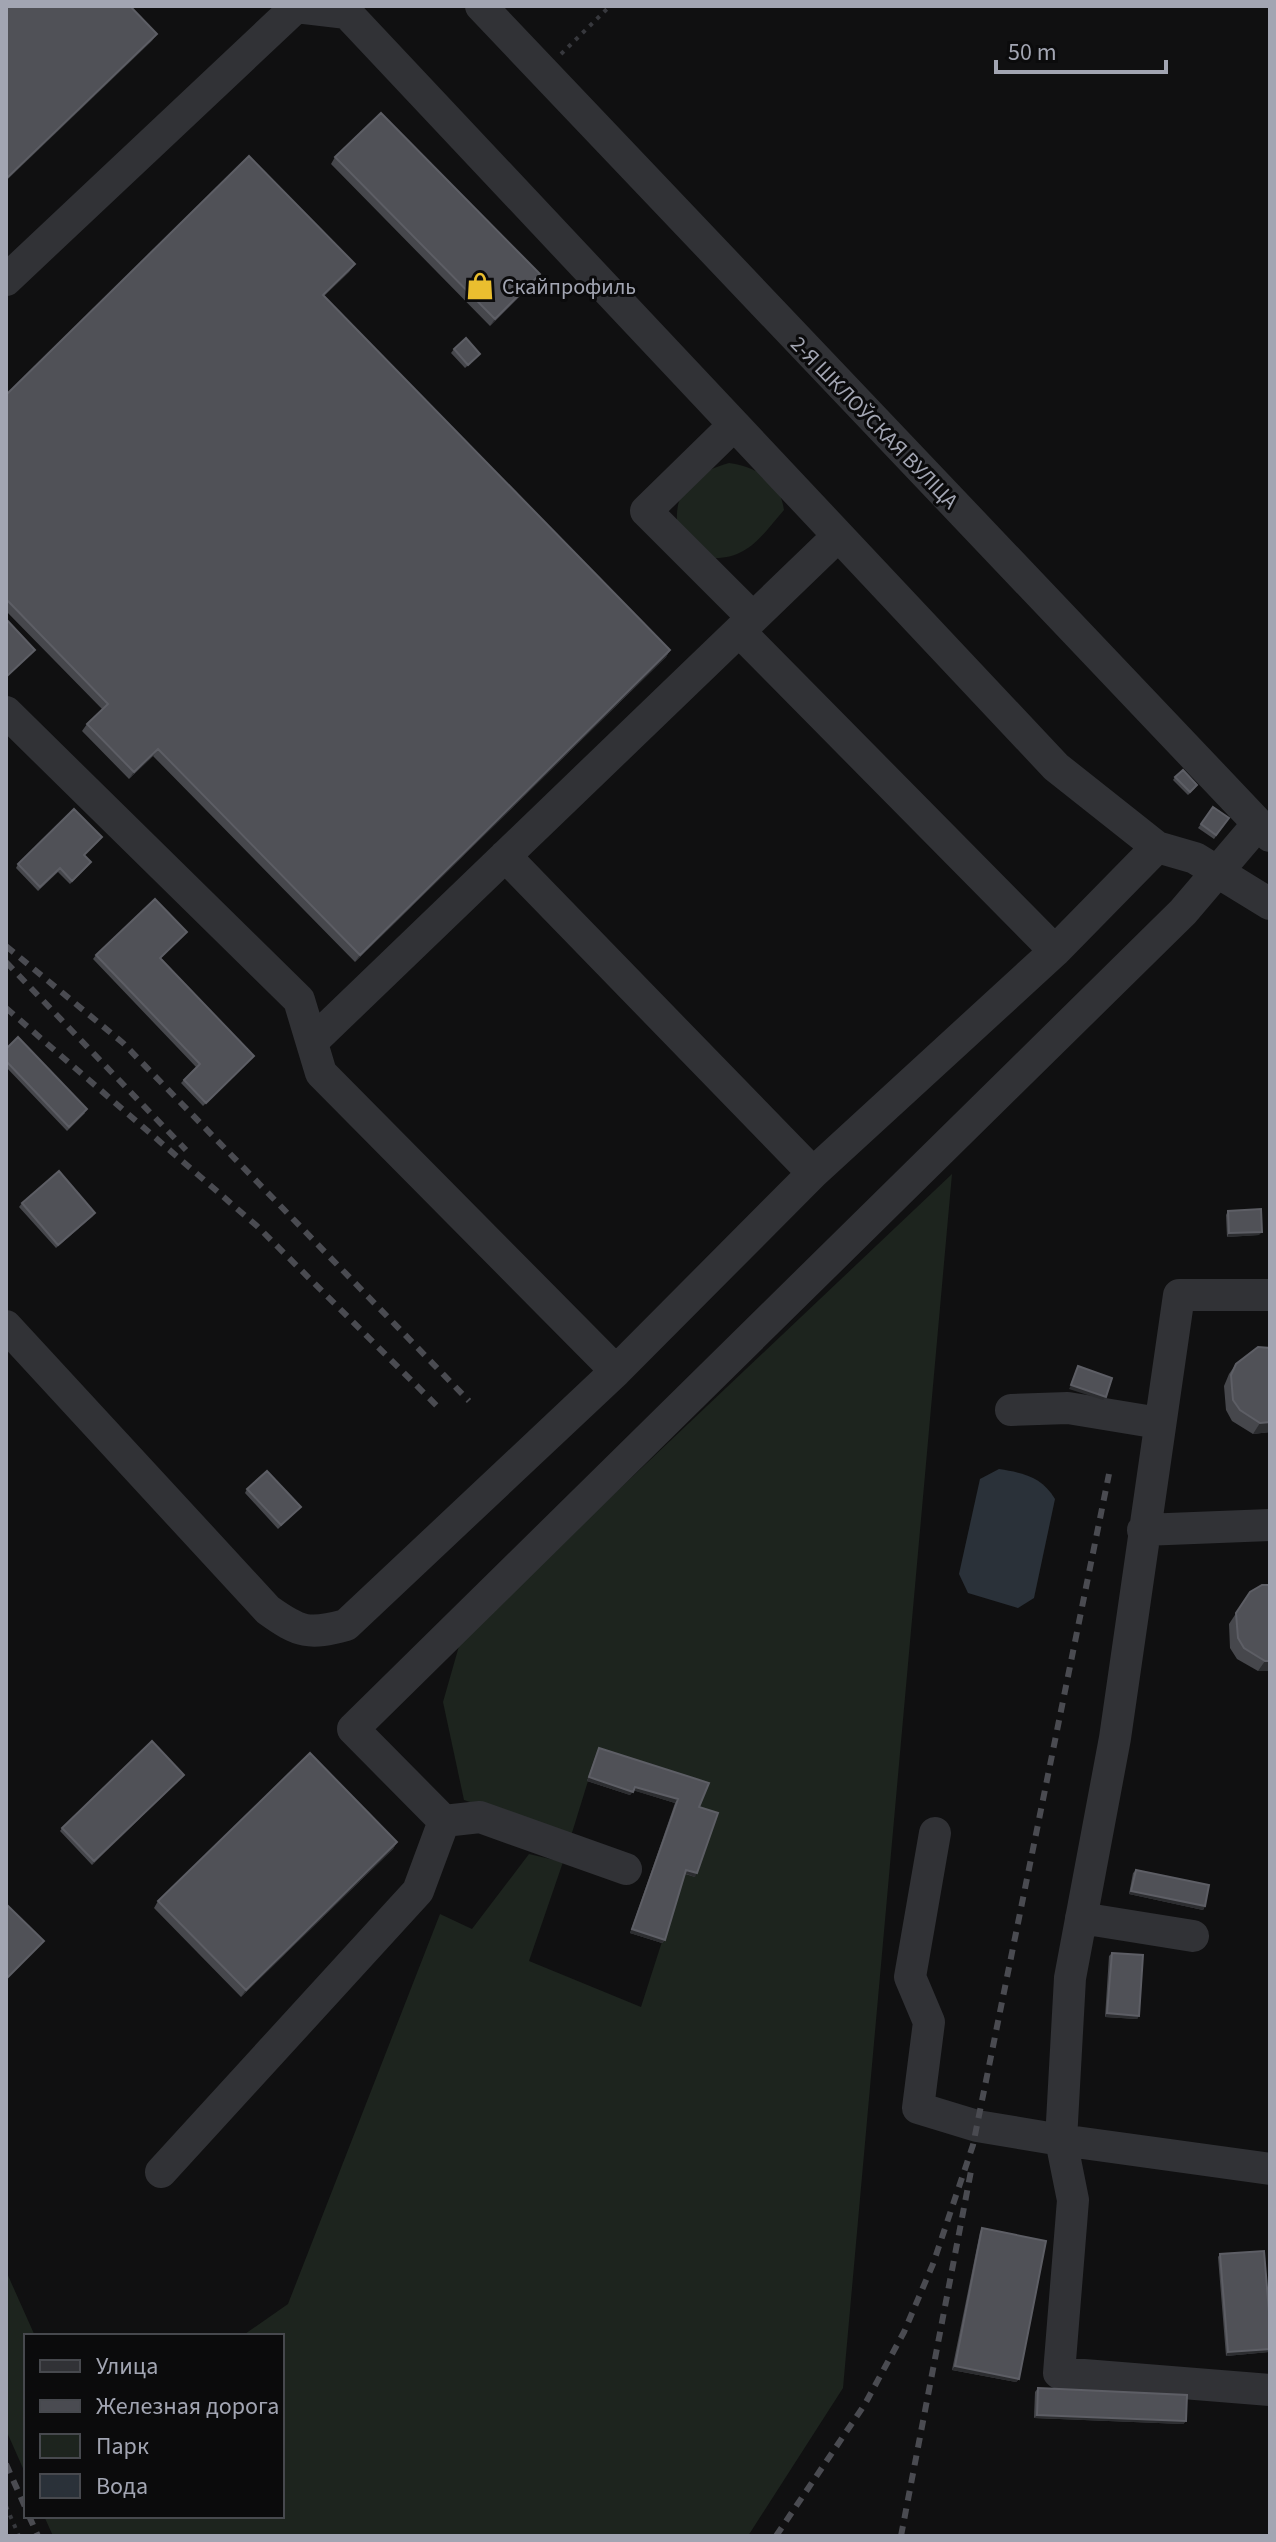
<svg xmlns="http://www.w3.org/2000/svg" width="1276" height="2542" font-family="'Source Sans 3',sans-serif">
<style>
.green{fill:#1d241e}
.water{fill:#2a3139}
.lines{fill:none;stroke-linecap:round;stroke-linejoin:round}
.path{stroke:#37383d;stroke-width:4;stroke-dasharray:4 6;stroke-linecap:butt}
.minor{stroke:#313236;stroke-width:32}
.rail{stroke:#4a4b51;stroke-width:6;stroke-dasharray:10 8;stroke-linecap:butt}
.wall{fill:#46474c}
.shaded-wall{fill:#2c2d30}
.building{fill:#505157;stroke:#5d5e65;stroke-width:2}
.labels{text-anchor:middle;stroke-width:6;stroke-linejoin:round;paint-order:stroke}
.poi-label{font-size:22px;fill:#a2a5b2;stroke:#0b0b0c;text-anchor:start}
.street-label{font-size:22px;fill:#a2a5b2;stroke:#0b0b0c}
</style>
<rect width="100%" height="100%" fill="#101011"/>
<path class="green" d="M729,463c27,4 51,17 55,47 -21,24 -35,48 -69,48l-38,-37c-2,-34 21,-49 52,-58z
M952,1174l-109,1214 -95,148h-695l-9,-20h238v-180h-40l46,-32 152,-390 32,15 57,-75 34,8 -34,99 112,46 43,-134 11,3 21,-59 -119,-65 -26,84 -107,-36 -21,-98 18,-63z
M6,2271l29,65h-9v139l-20,-45z"/>
<path class="water" d="M999,1469c25,4 43,8 56,30l-21,99 -16,10 -50,-15 -9,-19 21,-95z"/>
<g class="lines">
<path class="path" d="M561,54l49,-48
M6,2506l13,30"/>
<path class="minor" d="M481,6l789,830
M6,280l290,-273 51,6 709,754 101,80
M734,425l-88,86 107,107 85,-82
M753,618l-14,13 316,320
M6,712l293,288 22,73 295,298
M505,856l308,317
M312,1042l427,-411
M1270,1295h-91l-64,443 -45,240 -9,162 209,29
M6,1326l262,284c32,23 41,25 78,15l270,-254 197,-198 242,-222 102,-104 38,11 75,46
M1011,1410l57,-2 91,15
M1143,1530l127,-5
M444,1821l36,-4 146,52
M935,1833l-25,144 19,45 -11,86 59,18 84,14 12,60 -14,173 211,17
M1081,1918l112,18
M161,2172l257,-281 26,-70 -91,-92 830,-817 75,-88"/>
<path class="rail" d="M6,946l117,97 346,358
M6,962l180,188
M6,1008l251,218 184,184
M6,2464l20,45
M29,2516l9,20
M776,2536l89,-132 39,-72 29,-68 40,-119 136,-671
M901,2536l70,-365"/>
</g>
<path class="wall" d="M335,157l200,124 -45,45 -159,-162z
M350,271l-26,25 346,354 -4,7 -311,305 -202,-206 -24,23 -47,-48 5,-7 15,-15 -96,-98v-216z
M454,349l26,5 -15,14 -14,-15z
M1175,777l20,11 -7,7 -15,-15z
M1213,807l16,11 -15,21 -16,-11z
M99,841l-15,14 4,11 -18,18 -12,-12 -20,19 -22,-23 2,-4z
M184,935l-23,23 93,98 -51,50 -22,-23 15,-16 -103,-108 3,-4z
M6,1049l79,64 -18,18 -61,-64z
M22,1203l71,13 -37,32 -37,-41z
M1228,1211l31,24 -32,2 -1,-22z
M1270,1348v84l-17,2 -21,-13 -6,-11 -2,-24 5,-12 7,-10z
M247,1489l54,18 -23,22 -33,-36z
M1270,1585v86h-12l-21,-12 -7,-11 -1,-24 21,-32z
M599,1748l100,59 -4,70 -10,-3 -20,66 -3,3 -32,-10 45,-130 -42,-13 -3,5 -43,-14 10,-29z
M181,1778l-89,87 -32,-34 2,-3z
M397,1842l-4,7 -152,148 -87,-89 4,-7z
M1136,1870l69,36 -2,4 -74,-16 4,-21z
M1112,1953l27,63 -2,3 -32,-2 4,-61z
M982,2228l37,151 -3,3 -64,-12 28,-138z
M1220,2254l50,70 -1,28 -43,4 -8,-99z
M1038,2388l148,33 -3,3 -149,-6 1,-26z"/>
<path class="shaded-wall" d="M157,34l-5,7 -146,140v-2z
M355,264l-5,7 -32,31 5,-7z
M540,274l-5,7 -45,45 5,-7z
M670,650l-4,7 -311,305 5,-7z
M158,749l-5,7 -24,23 5,-7z
M95,1213l-2,3 -37,32 2,-3z
M1262,1232l-3,3 -32,2 2,-4z
M1071,1385l35,12 -3,3 -34,-11z
M1270,1422v10l-17,2 7,-11z
M1265,1661h5v10h-12z
M184,1775l-3,3 -89,87 2,-4z
M589,1777l44,15 -3,3 -43,-14z
M635,1787l43,12 -3,4 -43,-13z
M397,1842l-4,7 -152,148 5,-7z
M686,1870l11,3 -2,4 -11,-4z
M1131,1891l74,15 -2,4 -74,-16z
M632,1929l33,11 -3,3 -32,-10z
M1107,2013l32,3 -2,3 -32,-2z
M1270,2349l-1,3 -43,4 2,-4z
M955,2366l64,13 -3,3 -64,-12z
M1037,2415l149,6 -3,3 -149,-6z"/>
<path class="building" d="M6,6h124l27,28 -151,145z
M381,113l159,161 -45,45 -160,-162z
M249,156l106,108 -32,31 347,355 -310,305 -202,-206 -24,23 -47,-48 21,-20 -102,-105v-204z
M466,338l14,16 -12,11 -14,-16z
M6,619l29,31 -29,27z
M1183,770l14,15 -7,7 -15,-15z
M1213,807l16,11 -13,17 -15,-11z
M74,809l28,28 -18,18 7,7 -19,19 -12,-13 -20,19 -22,-23z
M155,899l32,33 -27,26 94,98 -48,47 -22,-23 16,-16 -104,-109z
M18,1037l69,72 -18,18 -63,-66v-12z
M59,1171l36,42 -37,32 -36,-42z
M1261,1209l1,23 -33,1 -1,-22z
M1258,1347l12,1v74l-10,1 -20,-13 -7,-10 -2,-25 5,-11z
M1078,1366l34,12 -6,19 -35,-12z
M267,1471l34,36 -20,18 -34,-36z
M1262,1585h8v76h-5l-21,-13 -6,-10 -2,-25 14,-21z
M152,1741l32,34 -90,86 -32,-33z
M599,1748l110,35 -10,24 19,6 -21,60 -11,-3 -21,70 -33,-11 46,-130 -43,-12 -2,5 -44,-15z
M310,1753l87,89 -151,148 -88,-89z
M1136,1870l73,15 -4,21 -74,-15z
M6,1904l38,37 -38,38z
M1112,1953l31,2 -4,61 -32,-3z
M982,2228l64,13 -27,138 -64,-13z
M1264,2251l6,73v25l-42,3 -8,-98z
M1038,2388l149,7 -1,26 -149,-6z"/>
<defs>
<symbol id="shop-bare" viewBox="-9 -9 18 18"><path d="M-5-2.5h2.3a2.7 3.5 0 0 1 5.4 0H5L5.5 6h-11ZM-1.5-2.5h3a1.5 2.3 0 0 0-3 0Z" fill="#eabe2f" stroke="#0b0b0c" stroke-width="2.5" paint-order="stroke"/></symbol>
</defs>
<g fill-rule="evenodd">
<use href="#shop-bare" x="460" y="266" width="40" height="40"/>
</g>
<g class="labels">
<g class="poi-label">
<text x="502" y="294">Скайпрофиль</text>
</g>
<g class="street-label">
<text transform="translate(875 422) rotate(46)" y="8">2-Я ШКЛОЎСКАЯ ВУЛІЦА</text>
</g>
</g>
<rect width="1276" height="2542" fill="none" stroke="#a2a5b2" stroke-width="16"/>
<rect x="24" y="2334" width="260" height="184" fill="#0b0b0c" stroke="#47494e" stroke-width="2"/>
<rect x="40" y="2360" width="40" height="12" fill="#313236" stroke="#47494e" stroke-width="2"/>
<text x="96" y="2374" font-size="24" fill="#a2a5b2">Улица</text>
<rect x="40" y="2400" width="40" height="12" fill="#4a4b51" stroke="#47494e" stroke-width="2"/>
<text x="96" y="2414" font-size="24" fill="#a2a5b2">Железная дорога</text>
<rect x="40" y="2434" width="40" height="24" fill="#1d241e" stroke="#47494e" stroke-width="2"/>
<text x="96" y="2454" font-size="24" fill="#a2a5b2">Парк</text>
<rect x="40" y="2474" width="40" height="24" fill="#2a3139" stroke="#47494e" stroke-width="2"/>
<text x="96" y="2494" font-size="24" fill="#a2a5b2">Вода</text>
<path d="M996 60v12h170v-12" fill="none" stroke="#a2a5b2" stroke-width="4"/>
<text x="1008" y="60" font-size="24" fill="#a2a5b2" stroke="#0b0b0c" stroke-width="6" paint-order="stroke">50 m</text>
</svg>
